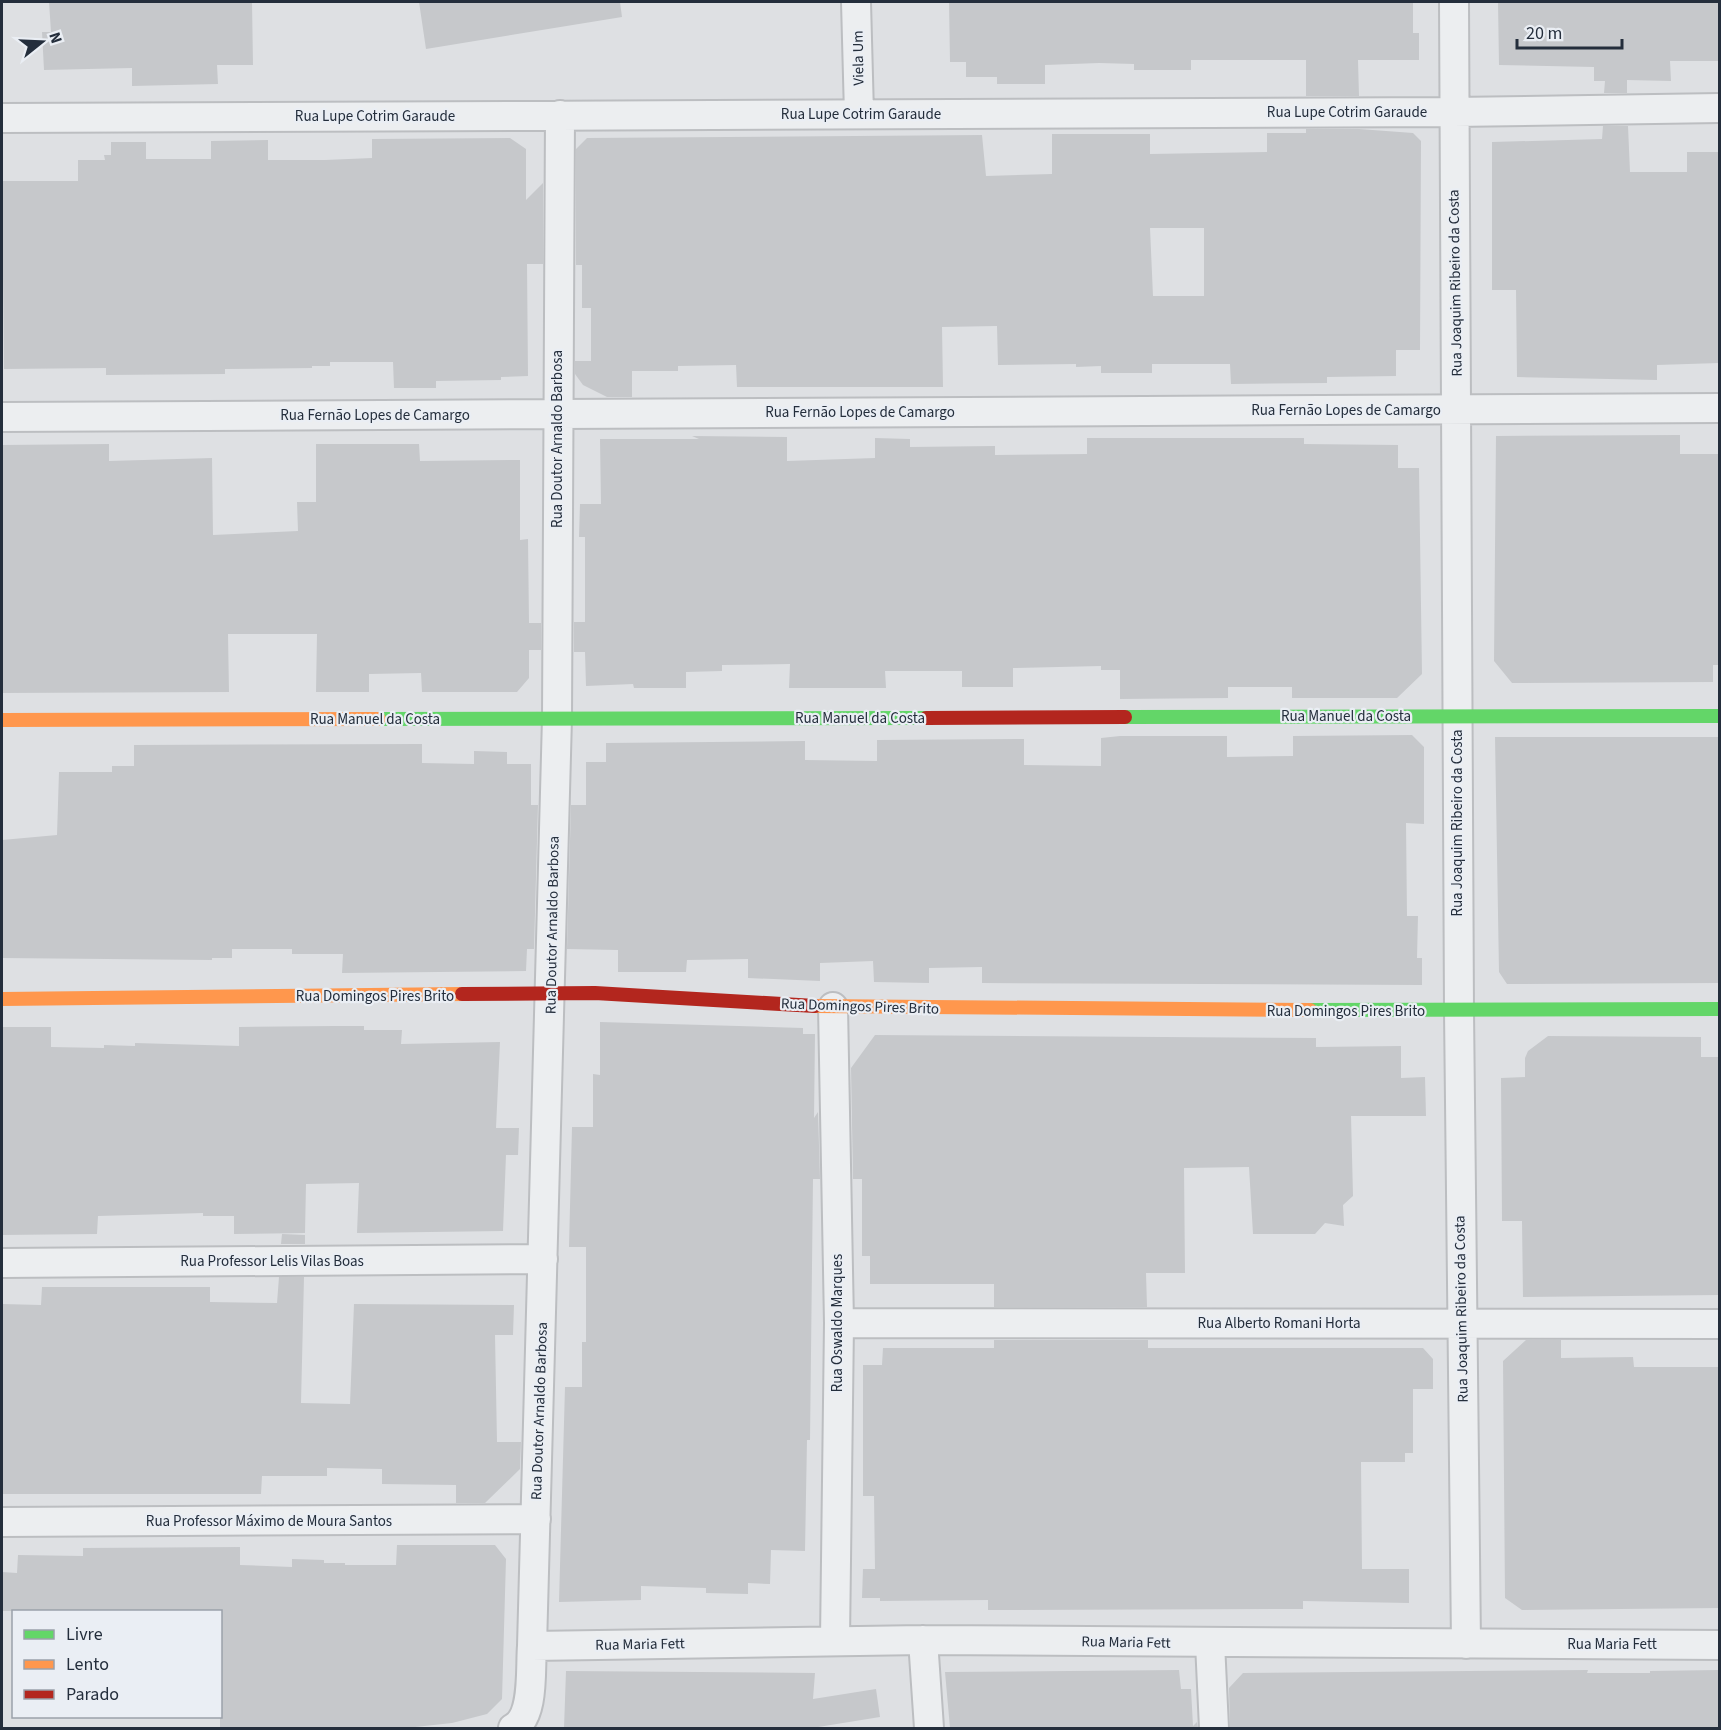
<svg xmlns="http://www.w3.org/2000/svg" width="1721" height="1730" font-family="'Source Sans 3',sans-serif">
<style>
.building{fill:#c6c8cb;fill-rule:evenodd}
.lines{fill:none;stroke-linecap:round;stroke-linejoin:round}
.street-casing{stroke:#bcbec1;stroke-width:32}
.street{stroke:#eceef0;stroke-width:28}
.fast{stroke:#63d668;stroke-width:14}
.slow{stroke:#ff974d;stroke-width:14}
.jam{stroke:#b3261e;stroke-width:14}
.labels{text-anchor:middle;stroke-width:4.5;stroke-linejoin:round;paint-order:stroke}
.street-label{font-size:15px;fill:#242e3c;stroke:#eaeef4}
</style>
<rect width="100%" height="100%" fill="#dee0e3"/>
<path class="building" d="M49,2h203l1,63h-36l1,19 -86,2v-18l-88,2 -2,-38h9z
M419,2h201l2,15 -196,32z
M949,2h464v31h6v27h-61l1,36h-53v-36h-115v10h-57v-6l-35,-1 -54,2v19h-48v-7h-31v-15h-16z
M1498,2h221v59h-49l1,20 -44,-1v13h-23l1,-12h-11v-14l-95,-2z
M1603,126h25l2,46h57v-20h32v211l-62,2v15l-140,-3 -1,-87h-24v-148l110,-3z
M1306,129h53l54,4 8,8 -1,209h-24v26l-69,1v6l-96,1 -1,-20h-78v9h-51v-7l-25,1v-3l-78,1 -1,-39 -55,1 1,60h-206l-1,-22 -58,1v5h-46v26h-25l-24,-12 -8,-11v-13h16v-53h-9v-43h-6v-116l11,-11 395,-3 4,41 66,-2v-40h98v20l117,-2v-19h39zM1150,228h54v68h-51z
M510,138l16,11v51l17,-17v81h-16l1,112 -27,1v3l-65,1v7h-42l-1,-26h-63v4h-18v2l-87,1v5l-119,1v-7l-102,1 -2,-188h76v-21h27l-1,-5h7v-13h35v17h65v-18l57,-1v20h57l47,-2v-19z
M1680,435v19h39v211h-6v17l-201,1 -18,-22 2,-225z
M692,436l95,1v24l88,-3v-20l35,1v8l85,-1v9l92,-1v-16h217v6l94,1v23h21l3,206 -25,24h-105v-11h-64v11l-108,1v-29h-19v-4l-88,2v19h-51v-16h-77l1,17h-97l1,-24 -68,1v6l-36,1v16h-52l-1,-4 -47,2 -1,-34h-11v-30h11v-85h-6l1,-33h21l-1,-65h99z
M109,444v17l103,-3 1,77 85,-4 -1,-29h19v-58h103l1,17 100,-1v80l8,-1 1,84h12v27h-12v28l-12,14h-95l-1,-19 -52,1v18h-53l1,-58h-89l1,58 -227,1v-248z
M1412,735l12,12v77l-18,-1 1,93h11l-1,42h5v27l-440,-2v-16l-53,1v15l-55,-1 -1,-21 -53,2v18l-72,-3v-19l-61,1 -1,12h-68v-22l-51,-1 4,-144h15v-43h20v-19l199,-2v19l72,1v-21l147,-1v26l77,1v-28l19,-2h107v21l66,-1v-20z
M1495,737h224v246l-212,1 -8,-12z
M422,744v19l52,1v-13l33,1v12h24v41h7l-4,144h-7l-1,22 -184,2 1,-19h-51v-5h-60v9h-20v2l-210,-2v-118l55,-5 2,-63h53v-6h22v-21z
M600,1022l203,6v6h12l-1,84 4,-6 2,67h-7l-3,261h-3l-2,111 -34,-1 -1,34 -22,-1v11l-42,-1v-5l-65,-2v14l-82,2 6,-215h17v-45h4v-95h-17l3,-120h21v-53l7,1z
M335,1026h29v4h38l-1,14 99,-2 -4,86h23l-1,27h-12l-3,76 -146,2 2,-50 -53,1 -1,49 -71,1v-18h-31v-3l-105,3 -1,18 -95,1v-208h49v20l53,1v-3l31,1v-3l104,3v-19z
M875,1035l441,3v9l85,-1v32l24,-1 1,39h-75l2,80 -10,9 1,21 -19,-3 -10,11h-62l-4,-67 -65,1 1,105h-39l1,34h-153v-23h-124v-28h-8v-77h-9l-2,-111z
M1548,1036l153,1v20h18v238l-196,2 -1,-76h-20l-1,-143 24,-1v-19l3,-7z
M282,1234l23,1v9h-24z
M279,1277h25l-3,126 49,1 4,-100 160,1 -1,30h-18l2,107h24l-1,27 -35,34h-29v-18l-74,-1v-15l-55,-1v8h-65l-1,18h-259v-190l39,1 1,-18h168v15l67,1z
M994,1340h154v8h275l10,11v30h-20v64h-8v9h-44l1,107h47v34l-106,-2v8l-315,1v-10l-108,1v-3h-18l1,-29h12l-1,-73h-11v-131h19l1,-17h111z
M1526,1340h35v18l72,-1 1,10h85v241l-197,2 -17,-12 -2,-237z
M397,1545h98l11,14 -4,140 -15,15 -35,9 -46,5h-186v-117h-218v-39l15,1 1,-18 65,1v-8l157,-1v18l52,2v-8l32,1v3h21v2h51z
M1179,1670l2,19h10l2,37 4,-4 1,6h-248l-5,-56z
M1588,1670l-1,3h63v-2l69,-1v58h-489l-1,-40 14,-15z
M566,1671l249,2 -2,26 63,-10 4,28 -68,11h-248z"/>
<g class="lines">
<defs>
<path id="street" d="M856,2l3,112
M1454,2l5,1009 7,633
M2,118l1452,-6 266,-4
M2,417l1718,-9
M833,1007l6,316 -4,317
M2,1263l541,-4
M839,1323l881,1
M2,1522l534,-3
M923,1640l6,88
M1210,1643l4,85
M532,1646l391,-6 797,5
M513,1728c22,-11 17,-59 19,-82l25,-928 3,-603"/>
</defs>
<use href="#street" class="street-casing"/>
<use href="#street" class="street"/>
<path class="fast" d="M1125,717l595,-1
M379,719l547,-1
M1310,1010l410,-1"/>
<path class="slow" d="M2,720l377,-1
M2,999l460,-5
M815,1006l495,4"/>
<path class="jam" d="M926,718l199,-1
M462,994l133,-1 220,13"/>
</g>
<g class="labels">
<g class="street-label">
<text transform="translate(858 58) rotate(-91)" y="5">Viela Um</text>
<text x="1347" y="117">Rua Lupe Cotrim Garaude</text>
<text x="861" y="119">Rua Lupe Cotrim Garaude</text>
<text x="375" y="121">Rua Lupe Cotrim Garaude</text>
<text transform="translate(1455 283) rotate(-91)" y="5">Rua Joaquim Ribeiro da Costa</text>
<text x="1346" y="415">Rua Fernão Lopes de Camargo</text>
<text x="860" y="417">Rua Fernão Lopes de Camargo</text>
<text x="375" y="420">Rua Fernão Lopes de Camargo</text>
<text transform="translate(557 439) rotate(-90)" y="5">Rua Doutor Arnaldo Barbosa</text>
<text x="1346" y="721">Rua Manuel da Costa</text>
<text x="860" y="723">Rua Manuel da Costa</text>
<text x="375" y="724">Rua Manuel da Costa</text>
<text transform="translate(1457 823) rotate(-90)" y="5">Rua Joaquim Ribeiro da Costa</text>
<text transform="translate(552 925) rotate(-89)" y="5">Rua Doutor Arnaldo Barbosa</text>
<text x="375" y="1001">Rua Domingos Pires Brito</text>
<text transform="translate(860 1006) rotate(2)" y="5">Rua Domingos Pires Brito</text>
<text x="1346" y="1016">Rua Domingos Pires Brito</text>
<text x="272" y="1266">Rua Professor Lelis Vilas Boas</text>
<text transform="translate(1461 1309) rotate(-91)" y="5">Rua Joaquim Ribeiro da Costa</text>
<text transform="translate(837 1323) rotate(-90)" y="5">Rua Oswaldo Marques</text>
<text x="1279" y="1328">Rua Alberto Romani Horta</text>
<text transform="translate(539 1411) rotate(-88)" y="5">Rua Doutor Arnaldo Barbosa</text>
<text x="269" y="1526">Rua Professor Máximo de Moura Santos</text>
<text transform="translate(1126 1642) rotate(1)" y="5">Rua Maria Fett</text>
<text transform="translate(640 1644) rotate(-1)" y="5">Rua Maria Fett</text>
<text x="1612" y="1649">Rua Maria Fett</text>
</g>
</g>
<rect width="1721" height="1730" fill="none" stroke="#242e3c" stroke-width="6"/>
<rect x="12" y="1610" width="210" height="108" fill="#eaeef4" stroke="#9ba1aa" stroke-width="1.5"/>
<rect x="24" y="1630" width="30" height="9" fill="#63d668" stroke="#9ba1aa" stroke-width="1.5"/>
<text x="66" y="1640" font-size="18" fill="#242e3c">Livre</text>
<rect x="24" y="1660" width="30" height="9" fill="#ff974d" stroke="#9ba1aa" stroke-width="1.5"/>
<text x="66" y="1670" font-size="18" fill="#242e3c">Lento</text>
<rect x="24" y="1690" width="30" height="9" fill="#b3261e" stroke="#9ba1aa" stroke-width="1.5"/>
<text x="66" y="1700" font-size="18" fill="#242e3c">Parado</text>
<g transform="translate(42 42) rotate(72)" stroke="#eaeef4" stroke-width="4.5" paint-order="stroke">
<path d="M0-4.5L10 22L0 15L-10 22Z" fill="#242e3c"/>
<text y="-9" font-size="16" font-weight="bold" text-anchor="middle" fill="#242e3c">N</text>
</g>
<path d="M1517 39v9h105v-9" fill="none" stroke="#242e3c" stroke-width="3"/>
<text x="1526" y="39" font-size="18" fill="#242e3c" stroke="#eaeef4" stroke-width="4.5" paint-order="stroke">20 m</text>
</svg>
